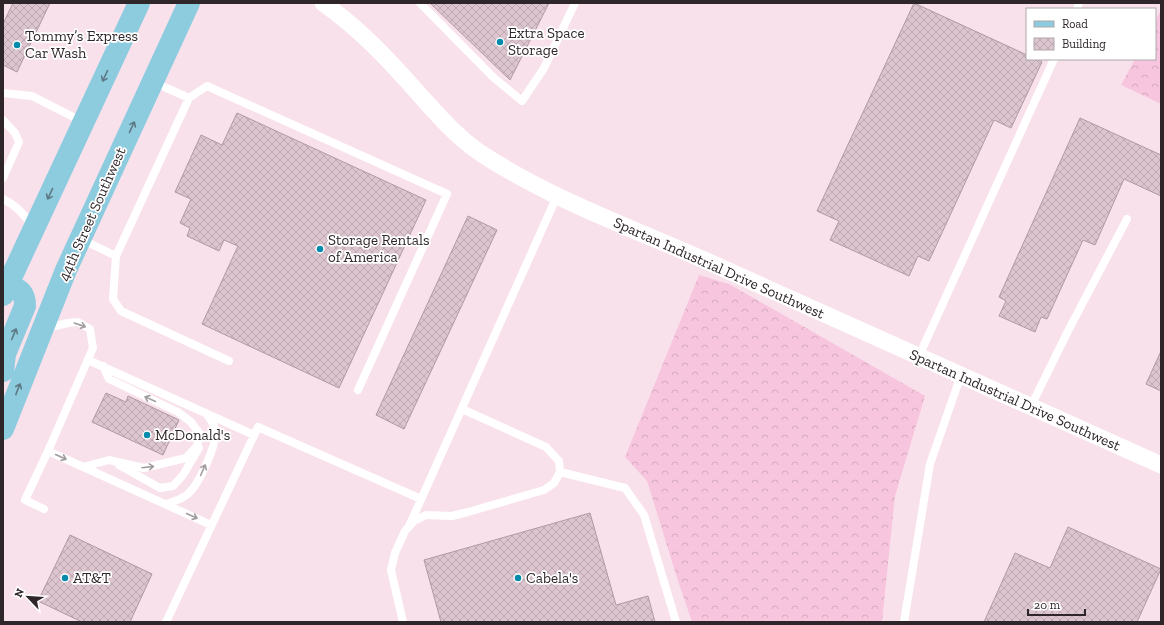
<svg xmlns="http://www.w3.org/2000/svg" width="1164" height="625" font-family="'Zilla Slab',serif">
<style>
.forest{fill:url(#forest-crowns)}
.building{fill:url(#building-cross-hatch);stroke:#b099a4}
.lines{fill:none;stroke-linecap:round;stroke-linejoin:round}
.lane{stroke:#fff;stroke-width:8}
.street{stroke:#fff;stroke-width:17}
.primary{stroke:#8dccdf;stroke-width:22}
.oneway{stroke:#5e7984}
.oneway2{stroke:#a19d9f}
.poi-dot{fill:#048aaa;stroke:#fff;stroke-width:1.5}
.labels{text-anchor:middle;stroke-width:3.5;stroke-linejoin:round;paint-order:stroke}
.poi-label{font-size:15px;fill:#2f262a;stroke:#fff;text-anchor:start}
.street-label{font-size:15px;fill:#2f262a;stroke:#fff}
</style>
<defs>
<pattern id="forest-crowns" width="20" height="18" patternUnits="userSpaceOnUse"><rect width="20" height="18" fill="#f7c6de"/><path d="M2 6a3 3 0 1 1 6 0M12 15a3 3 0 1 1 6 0" fill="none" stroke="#d4aabf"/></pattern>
<pattern id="building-cross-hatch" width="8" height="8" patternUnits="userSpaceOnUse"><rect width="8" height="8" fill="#ddc5d0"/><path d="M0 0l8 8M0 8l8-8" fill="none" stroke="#bea9b3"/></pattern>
</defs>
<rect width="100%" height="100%" fill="#f9e1ec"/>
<path class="forest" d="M1161,10v94l-40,-19 14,-26h20v-38z
M699,275l30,9 196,112 -30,100 -13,126h-190l-14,-41 -31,-100 -22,-24z"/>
<path class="building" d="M13,3h37l-33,69 -14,-7v-41z
M430,3h119l-39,77z
M914,3l113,52v4h9l6,3 -31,66 -17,-8 -65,141 -11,-5 -9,20 -79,-36 9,-19 -22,-10z
M237,113l189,87 -87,188 -137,-64 36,-78 -14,-6 -5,11 -32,-15 3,-8 -10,-5 11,-24 -16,-7 26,-57 21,10z
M1080,118l81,37v41l-37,-17 -29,66 -12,-5 -36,79 -6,-2 -6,15 -36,-16 7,-15 -7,-4z
M468,216l29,14 -93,199 -28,-14z
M1161,351v40l-15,-7z
M106,393l20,9 2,-6 51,24 -16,35 -71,-33z
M590,513l26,92 32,-9 7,26h-214l-17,-62z
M1068,527l93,42 -24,53h-153l31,-69 35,15z
M70,535l82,39 -22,48h-48l-44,-21z"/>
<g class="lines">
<path class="lane" d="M420,3l73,74 29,24 22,-33 31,-65
M1077,9l2,-6
M153,82l36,16
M3,93l29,3 51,26
M3,120l12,13 4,9 -16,36
M3,199c13,6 22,16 30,28
M81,239l35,17 -3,43 8,12 108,50
M116,256l73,-158 18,-12 240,108 -89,196
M47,328l21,-5 10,-1 12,7 3,19 -45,103 163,74
M919,356l135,-297
M88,360l166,75
M1031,406l37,-75 59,-112
M119,465l41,23 13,-2 10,-11 16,-27
M83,467l26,-7 35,8 42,-10 11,-12 3,-12 -9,-12 -13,-10 -69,-33 -6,-13
M560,472l65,16 19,27 32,107
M166,504c7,-2 16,-5 22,-10 11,-10 30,-50 27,-65 -1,-5 -6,-12 -9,-16
M44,509l-19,-9 23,-49
M410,524l147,-328
M166,622l92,-195 163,72
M403,622l-12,-52 4,-17 10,-22 9,-10 12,-6 26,1 16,-4 76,-22 10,-7 6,-11 -1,-11 -13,-14 -84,-38
M904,622l26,-158 31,-89"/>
<path class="street" d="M323,3c36,25 66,57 95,90 21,23 40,46 67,63 73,47 158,76 237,112 146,66 293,131 439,197"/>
<path class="primary" d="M3,295l136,-292
M3,371l2,-17 20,-48c0,-15 -6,-16 -17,-21
M3,429l63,-159 123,-267"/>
</g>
<defs><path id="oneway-shaft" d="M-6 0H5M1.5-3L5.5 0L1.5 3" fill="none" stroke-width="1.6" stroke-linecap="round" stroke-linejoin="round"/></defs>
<g class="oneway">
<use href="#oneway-shaft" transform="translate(105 76) rotate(115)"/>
<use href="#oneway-shaft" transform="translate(132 127) rotate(-65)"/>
<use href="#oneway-shaft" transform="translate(50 194) rotate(115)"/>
<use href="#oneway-shaft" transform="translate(14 334) rotate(-68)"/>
<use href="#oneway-shaft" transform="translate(18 389) rotate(-69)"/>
</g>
<g class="oneway2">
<use href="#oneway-shaft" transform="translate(80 325) rotate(19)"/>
<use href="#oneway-shaft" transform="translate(150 399) rotate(-155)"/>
<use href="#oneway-shaft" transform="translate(61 457) rotate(24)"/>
<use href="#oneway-shaft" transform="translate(148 467) rotate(-7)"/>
<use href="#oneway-shaft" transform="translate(203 470) rotate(-66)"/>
<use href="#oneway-shaft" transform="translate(192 516) rotate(24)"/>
</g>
<g class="poi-dot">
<circle cx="500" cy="42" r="4"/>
<circle cx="17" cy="45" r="4"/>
<circle cx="320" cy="249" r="4"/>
<circle cx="147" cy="435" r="4"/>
<circle cx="65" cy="578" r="4"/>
<circle cx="518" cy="578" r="4"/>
</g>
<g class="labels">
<g class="poi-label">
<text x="508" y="38">Extra Space<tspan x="508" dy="17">Storage</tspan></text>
<text x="25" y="41">Tommy’s Express<tspan x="25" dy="17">Car Wash</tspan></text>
<text x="328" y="245">Storage Rentals<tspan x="328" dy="17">of America</tspan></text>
<text x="155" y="440">McDonald's</text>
<text x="73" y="583">AT&amp;T</text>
<text x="526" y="583">Cabela's</text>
</g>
<g class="street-label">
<text transform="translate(92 214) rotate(-66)" y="5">44th Street Southwest</text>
<text transform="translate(719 268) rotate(24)" y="5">Spartan Industrial Drive Southwest</text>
<text transform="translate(1015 400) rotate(24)" y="5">Spartan Industrial Drive Southwest</text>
</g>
</g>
<rect width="1164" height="625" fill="none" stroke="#2f262a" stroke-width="8"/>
<rect x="1026" y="8" width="130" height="52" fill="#ffffff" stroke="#aca8aa"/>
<rect x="1034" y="21" width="20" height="6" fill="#8dccdf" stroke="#aca8aa"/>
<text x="1062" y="28" font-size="12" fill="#2f262a">Road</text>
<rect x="1034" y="38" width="20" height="12" fill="url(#building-cross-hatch)" stroke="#aca8aa"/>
<text x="1062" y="48" font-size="12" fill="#2f262a">Building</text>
<g transform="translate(28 597) rotate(295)" stroke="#ffffff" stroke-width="3" paint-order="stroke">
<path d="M0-3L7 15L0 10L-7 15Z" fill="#2f262a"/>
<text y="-6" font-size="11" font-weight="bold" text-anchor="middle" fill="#2f262a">N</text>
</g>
<path d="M1028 609v6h57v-6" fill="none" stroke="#2f262a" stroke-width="2"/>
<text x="1034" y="609" font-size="12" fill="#2f262a" stroke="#ffffff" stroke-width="3" paint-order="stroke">20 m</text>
</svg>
